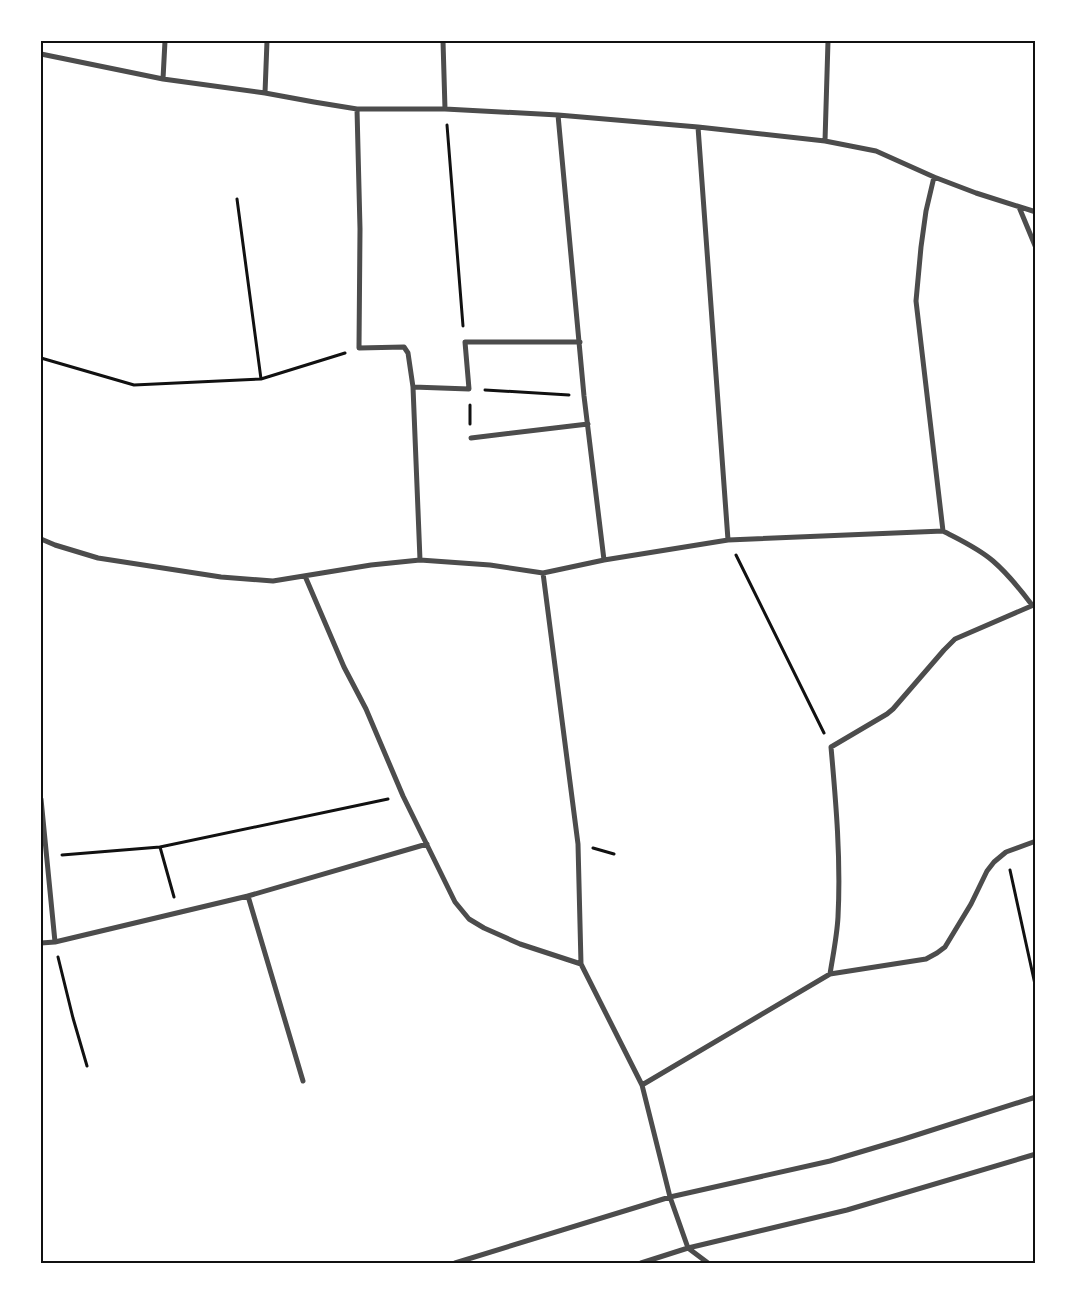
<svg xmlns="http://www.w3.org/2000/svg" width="1077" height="1304" font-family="Raleway,sans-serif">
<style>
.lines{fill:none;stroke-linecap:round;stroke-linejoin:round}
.path{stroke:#111;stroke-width:3}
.minor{stroke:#4c4c4c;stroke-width:5}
.neatline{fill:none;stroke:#111;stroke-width:2}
</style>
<rect width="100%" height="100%" fill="#fff"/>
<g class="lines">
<path class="path" d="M447,125l16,201
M237,199l24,180
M41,358l93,27 127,-6 84,-26
M485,390l84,5
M470,405v19
M736,555l88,178
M160,847l14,50
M593,848l21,6
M62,855l98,-8 228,-48
M1010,870l26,119
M58,957l15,61 14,48"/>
<path class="minor" d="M443,41l2,68
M41,54l122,25 102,14 49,9 43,7h88l113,6 140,12 127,14 51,10 58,26 42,16 60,19
M163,79l2,-38
M265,93l2,-52
M357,109l3,120 -1,119 45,-1 4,6 5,34 56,2 -4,-47h115
M558,115l26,281 20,164
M698,127l30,413
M825,141l3,-100
M934,177l-8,34 -5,36 -5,54 27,230
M1019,207l17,41
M413,387l7,173
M471,438l117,-14
M41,539l14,6 43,13 123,19 52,4 98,-16 49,-5 70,5 53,8 61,-13 124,-20 215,-9c17,9 35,17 50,30 15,13 27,28 39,44
M543,573l35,271 3,120 61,121 28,112 18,51 20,15
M305,576l39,91 22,42 37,87 52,106 14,17 15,9 36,16 61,20
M41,799l14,143
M248,896l55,185
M41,943l14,-1 193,-46 179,-52
M830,974c3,-19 7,-38 8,-57 3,-57 -2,-114 -7,-170l56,-33 6,-5 51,-59 11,-11 81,-35
M642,1085l188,-111 96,-15 11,-6 8,-6 26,-43 16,-33 7,-9 12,-10 30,-11
M455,1263l215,-66 160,-36 74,-22 132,-42
M641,1263l47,-15 159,-38 189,-56"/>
</g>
<rect width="1077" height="1304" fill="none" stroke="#ffffff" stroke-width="85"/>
<rect x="42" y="42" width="992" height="1220" class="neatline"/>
</svg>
